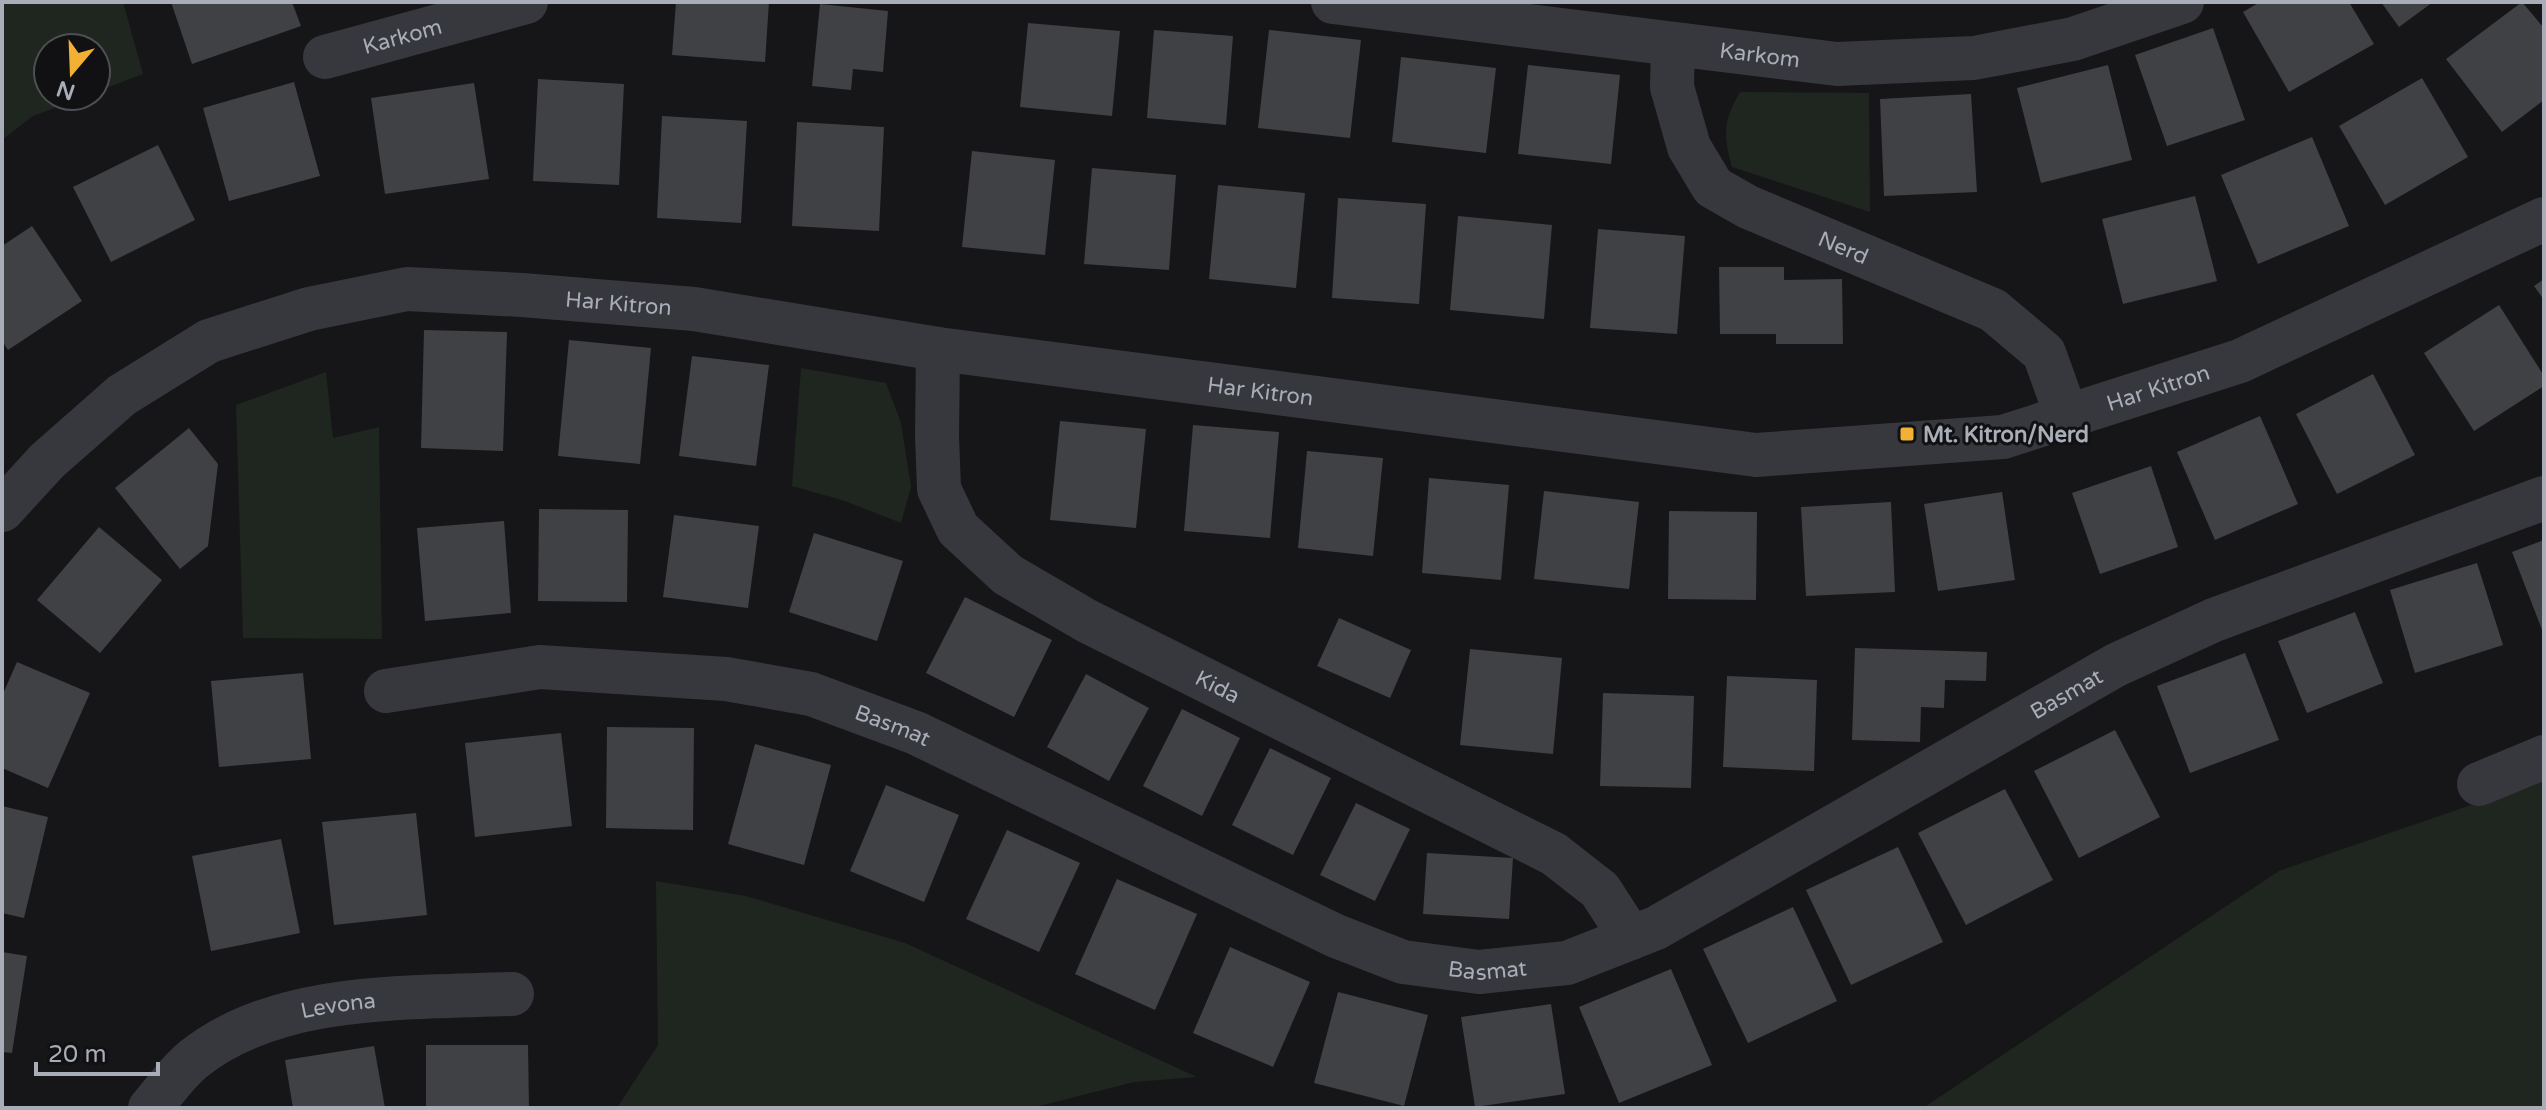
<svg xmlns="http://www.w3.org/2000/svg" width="2546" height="1110" font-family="'Varela Round',sans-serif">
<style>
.green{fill:#1e261f}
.building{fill:#404145}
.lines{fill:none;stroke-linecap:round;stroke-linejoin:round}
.minor{stroke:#37383d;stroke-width:44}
.poi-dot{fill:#f2b134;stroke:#111113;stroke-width:3}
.labels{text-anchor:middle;stroke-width:6;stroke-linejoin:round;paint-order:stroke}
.street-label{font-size:22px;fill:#a8adb8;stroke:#111113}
.poi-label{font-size:22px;font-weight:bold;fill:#a8adb8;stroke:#111113;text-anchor:start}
</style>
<rect width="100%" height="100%" fill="#161618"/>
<path class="green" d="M2,2h121l20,72 -47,18v-44h-48v48h38l-53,20 -31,24z
M1740,92l129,1 1,119 -138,-45c-9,-31 -9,-46 8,-75z
M801,368l85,15 15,40 10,64 -10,36 -56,-22 -53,-15z
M326,372l7,66 46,-11 3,212 -139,-1 -7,-233z
M2544,780v328h-621l356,-237z
M656,881l90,15 159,47 292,134 -63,5 -103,26h-414l41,-63z"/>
<path class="building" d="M171,2h121l9,24 -109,38z
M676,2h93l-4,60 -93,-7z
M2260,2h89l25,42 -85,48 -46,-80z
M2381,2h52l-34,25z
M2522,2l22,26v72l-42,32 -56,-73z
M820,4l68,7 -5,61 -30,-3 -2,21 -39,-4z
M1028,23l92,8 -8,85 -92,-9z
M2213,28l32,92 -78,26 -32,-91z
M1154,30l79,6 -7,89 -79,-7z
M1269,30l92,10 -11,98 -92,-10z
M1401,57l95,11 -10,85 -94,-11z
M1528,65l92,10 -9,89 -93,-10z
M2108,65l24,95 -91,23 -24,-95z
M2422,78l46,79 -83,48 -46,-79z
M538,79l86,5 -5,101 -86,-4z
M294,82l26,94 -91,25 -26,-93z
M474,83l15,96 -104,15 -14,-96z
M1971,94l6,98 -93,4 -4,-97z
M662,116l85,5 -6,102 -84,-5z
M797,122l87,5 -5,104 -87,-5z
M2312,137l37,89 -91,38 -37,-89z
M158,145l37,75 -84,42 -38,-75z
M972,151l83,9 -10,95 -83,-8z
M1092,168l84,7 -7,95 -85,-6z
M1218,185l87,8 -9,95 -87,-9z
M2195,196l22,85 -94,23 -21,-85z
M1338,198l88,6 -7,100 -87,-6z
M1458,216l94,9 -8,94 -94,-9z
M32,226l50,75 -74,49 -6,-9v-95z
M1598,229l87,7 -8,98 -87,-6z
M1719,267h65v13l58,-1 1,65h-67v-10h-56z
M2544,279v21l-10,-14z
M2499,305l45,71v10l-70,45 -50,-78z
M424,330l83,2 -4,119 -82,-3z
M569,340l82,8 -11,116 -82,-8z
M692,356l77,9 -13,101 -77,-10z
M2373,374l42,81 -78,39 -41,-80z
M2260,416l38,88 -83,36 -38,-88z
M1060,421l86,8 -10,99 -86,-8z
M1193,425l86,7 -9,106 -86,-7z
M189,428l29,36 -10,82 -28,23 -65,-81z
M1307,451l76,7 -10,98 -75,-8z
M2151,466l27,81 -78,27 -28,-81z
M1429,478l80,7 -8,95 -79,-7z
M1544,491l95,11 -10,87 -95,-10z
M2002,492l13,88 -77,11 -14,-87z
M1891,502l4,90 -89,4 -5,-89z
M539,509l89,1 -1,92 -89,-1z
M1669,511l88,1 -1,88 -88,-1z
M674,515l85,11 -11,82 -85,-11z
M504,521l7,92 -86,8 -8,-93z
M99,527l63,53 -62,73 -63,-53z
M814,533l89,28 -26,80 -88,-29z
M2544,540v95l-32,-83z
M2477,563l26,82 -88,28 -25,-83z
M965,597l87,43 -38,77 -88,-44z
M2355,612l28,71 -76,30 -29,-72z
M1339,618l72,32 -21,48 -73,-32z
M1855,648l132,4 -1,29 -41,-1 -1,28 -23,-1 -1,35 -68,-2z
M1470,649l92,9 -9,96 -93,-9z
M2245,653l34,87 -89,33 -33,-87z
M17,662l73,31 -42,95 -46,-20v-72z
M303,673l8,86 -92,8 -8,-86z
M1086,674l63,34 -40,73 -62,-34z
M1727,676l90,4 -3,91 -91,-4z
M1603,693l91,3 -3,92 -91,-2z
M1182,709l58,29 -38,78 -59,-30z
M607,727l87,1 -1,102 -87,-2z
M2115,730l45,87 -81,41 -45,-87z
M561,733l11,93 -97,11 -10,-94z
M755,744l76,21 -27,100 -76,-21z
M1270,748l61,30 -38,77 -61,-30z
M886,785l73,30 -35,87 -74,-31z
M2005,789l48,91 -87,45 -48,-92z
M1356,803l54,26 -35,72 -55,-26z
M2,806l46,11 -24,101 -22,-5z
M416,813l11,102 -93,10 -12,-103z
M1007,830l73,33 -41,89 -73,-33z
M281,839l19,94 -89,18 -19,-95z
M1898,847l45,95 -92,43 -45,-95z
M1427,853l86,5 -4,61 -86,-5z
M1117,879l80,35 -42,96 -80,-36z
M1793,907l44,94 -89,42 -45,-94z
M1230,947l80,35 -37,85 -80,-34z
M2,952l25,4 -15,97 -10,-1z
M1671,969l41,96 -93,38 -40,-96z
M1338,992l90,23 -24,91 -90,-23z
M1551,1004l14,90 -90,13 -14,-90z
M426,1045h102l1,63h-103z
M374,1046l11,62h-92l-8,-48z"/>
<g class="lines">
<g class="minor">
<path id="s1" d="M1333,2l504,62 137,-6 99,-19 109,-37"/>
<path id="s2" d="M1673,44l-1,43 17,60 24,40 35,20 245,103 51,43 23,64"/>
<path id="s3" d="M325,57l201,-55"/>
<path id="s4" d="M938,349l-1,87 2,53 19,40 50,46 79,46 467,233 46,36 31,48"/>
<path id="s5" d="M2,510l45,-49 75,-66 87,-54 100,-32 98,-20 115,6 172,14 244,40 818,106 247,-18 237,-76 304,-142"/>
<path id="s6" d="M386,691l154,-24 186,12 85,15 105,39 420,203 67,26 76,10 88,-9 89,-35 460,-263 98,-45 330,-122"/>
<path d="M2479,784l65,-27"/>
<path id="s7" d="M150,1108c14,-16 28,-37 45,-50 84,-66 215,-60 317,-64"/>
</g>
</g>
<rect class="poi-dot" x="1899" y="426" width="16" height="16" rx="4"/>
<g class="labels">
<g class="street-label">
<text dy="8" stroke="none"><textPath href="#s3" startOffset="80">Karkom</textPath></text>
<text dy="8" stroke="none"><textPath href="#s1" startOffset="430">Karkom</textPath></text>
<text dy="8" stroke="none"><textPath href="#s2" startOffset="296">Nerd</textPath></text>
<text dy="8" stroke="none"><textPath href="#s5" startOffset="686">Har Kitron</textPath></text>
<text dy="8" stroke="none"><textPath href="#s5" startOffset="2244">Har Kitron</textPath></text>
<text dy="8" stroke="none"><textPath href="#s5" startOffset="1334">Har Kitron</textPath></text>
<text dy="8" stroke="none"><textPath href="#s4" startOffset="490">Kida</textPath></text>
<text dy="8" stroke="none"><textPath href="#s6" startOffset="1812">Basmat</textPath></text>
<text dy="8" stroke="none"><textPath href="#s6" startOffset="516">Basmat</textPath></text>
<text dy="8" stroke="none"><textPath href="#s6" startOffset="1164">Basmat</textPath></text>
<text dy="8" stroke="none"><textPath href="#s7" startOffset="222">Levona</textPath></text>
</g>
<g class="poi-label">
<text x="1923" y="442">Mt. Kitron/Nerd</text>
</g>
</g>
<rect width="2546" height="1110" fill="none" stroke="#a8adb8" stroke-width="8"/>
<g transform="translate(72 72) rotate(199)"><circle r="38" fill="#111113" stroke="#4d4f55" stroke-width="2"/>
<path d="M0-6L14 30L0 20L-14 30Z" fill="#f2b134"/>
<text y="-12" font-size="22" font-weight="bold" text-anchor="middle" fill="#a8adb8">N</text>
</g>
<path d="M36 1062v12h122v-12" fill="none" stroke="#a8adb8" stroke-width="4"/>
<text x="48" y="1062" font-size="24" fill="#a8adb8" stroke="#111113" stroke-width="6" paint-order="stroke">20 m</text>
</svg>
